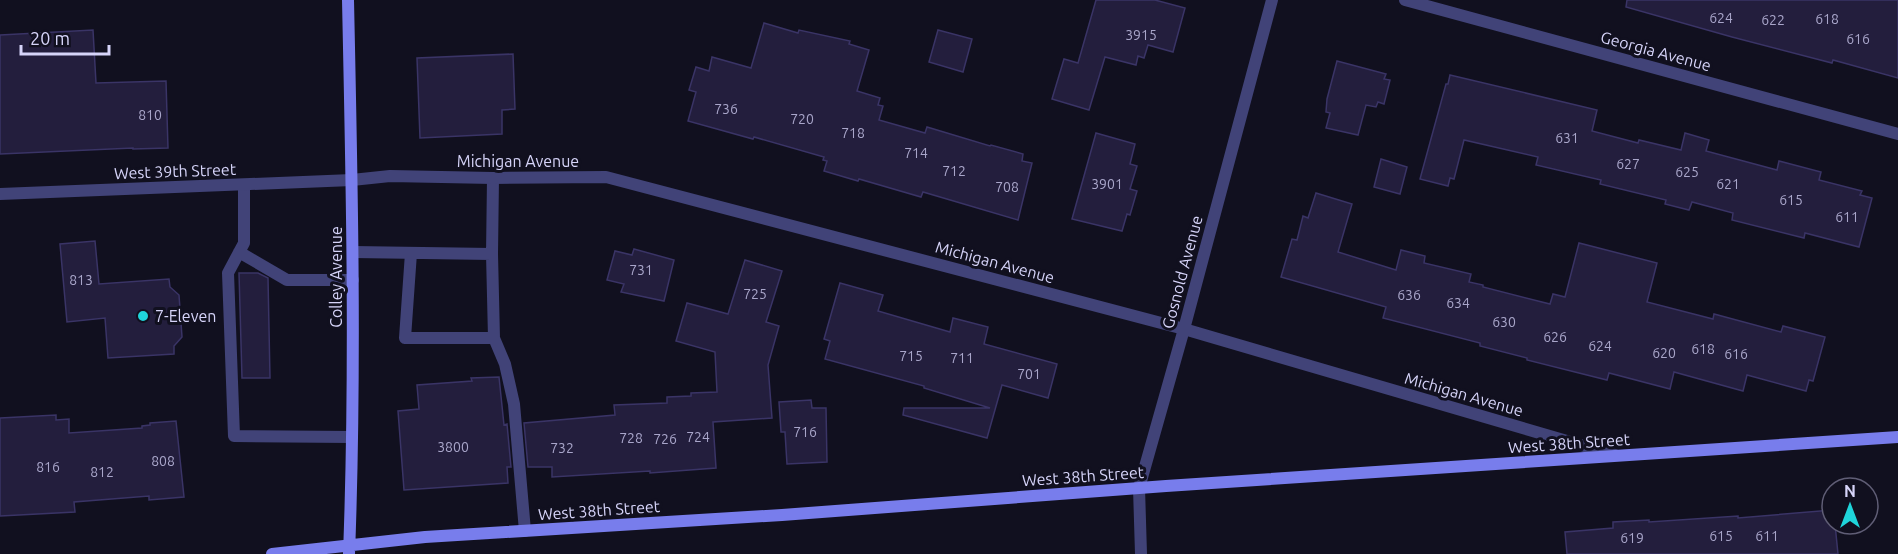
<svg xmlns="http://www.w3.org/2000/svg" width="1898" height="554" font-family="Ubuntu,sans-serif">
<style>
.building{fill:#231e3d;stroke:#3a3466;stroke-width:1.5}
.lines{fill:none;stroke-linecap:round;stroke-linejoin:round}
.service{stroke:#414378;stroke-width:12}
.minor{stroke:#414378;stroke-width:12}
.secondary{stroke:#787dec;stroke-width:12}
.poi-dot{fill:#1fd4da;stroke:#11101f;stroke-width:2}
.labels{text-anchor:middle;stroke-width:6;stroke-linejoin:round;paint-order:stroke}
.number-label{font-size:14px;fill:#a9a6ca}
.street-label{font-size:16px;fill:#d6d4f9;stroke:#11101f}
.poi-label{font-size:16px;fill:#d6d4f9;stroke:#11101f;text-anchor:start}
</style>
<rect width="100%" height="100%" fill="#11101f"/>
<path class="building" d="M1096,0h59l30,8 -12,44 -25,-7 -4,13 -6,-2 -2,9 -31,-8 -16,53 -37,-11 12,-40 14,4z
M1627,0h271v78l-65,-18 -1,3 -100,-26 -106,-30z
M764,23l34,10 1,-3 51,11 -1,3 20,6 -12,41 23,7 -2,7 5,1 -4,14 46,13 2,-6 63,19 1,-1 32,9 -1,7 10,2 -14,57 -95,-28 -2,5 -62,-18 -1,2 -34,-10 3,-10 -4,-1 1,-3 -70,-20 -1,2 -65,-18 8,-29 -7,-2 7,-23 13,4 3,-14 39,11z
M93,30l3,53 70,-2 2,67 -35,1v-1l-133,6v-119z
M938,30l34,9 -9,33 -34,-10z
M513,54l2,55 -13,1v24l-82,4 -3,-80z
M1337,61l49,13 -2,5 6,1 -6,24 -6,-2 -2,5 -10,-2 -8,30 -32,-7 4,-15 -4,-1 1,-13z
M1450,75l147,35 -5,21 46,12 1,-3 42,10 4,-17 24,7 -3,11 71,19 2,-9 42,11 -2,8 43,11 -2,4 12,3 -13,49 -54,-14 -1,5 -72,-18 1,-7 -41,-11 -3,8 -24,-6 1,-4 -66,-16 1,-4 -65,-15 2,-8 -74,-17 -10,39 -4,-1 -2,8 -28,-7 26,-95h2z
M1096,133l39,11 -5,20 7,2 -7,23 7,2 -7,24 -3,-1 -5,17 -50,-12z
M1381,159l26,8 -7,27 -26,-7z
M1316,193l36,11 -14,48 58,18 5,-20 24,6 -1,7 47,11 -2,8 14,3v2l67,17 3,-10 12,3 14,-54 78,20 -10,39 66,17 1,-5 67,18 2,-6 42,11 -12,44 -4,-1 -3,11 -59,-16 -4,16 -69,-19 -4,17 -61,-16 -2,7 -80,-20v-2l-47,-12v-3l-97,-25 3,-11 -105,-30 11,-38 5,1 6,-24 5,2z
M95,241l4,43 70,-5 1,8 9,8 3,42 -8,9v8l-66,4 -3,-40 -38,4 -7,-78z
M634,249l40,11 -10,41 -43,-9 3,-8 -17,-4 8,-29 17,4z
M745,260l37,11 -16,51 13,4 -11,39 4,53 -59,4 3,46 -66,5v-2l-98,6v-10h-24l-4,-44 91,-8 -1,-10 53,-2v-6l24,-1v-3l26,-1 -2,-40 -39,-11 11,-38 41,11z
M239,273h19l10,5 2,100h-28z
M840,283l43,12 -5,16 72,21 3,-14 35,9 -4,17 73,20 -9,34 -46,-13 -15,53 -84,-23 1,-7h86l-66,-20v-2l-99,-27 5,-18 -6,-2z
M499,377l5,48 3,-1 4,43h-4l1,16 -104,7 -6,-79 21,-2 -2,-24 55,-4 -1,-3z
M811,400l1,8h14l1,54 -40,2 -2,-32h-4l-2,-30z
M56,415v5l13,-1v14l73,-5v-2l8,-1v-2l26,-2 8,76 -35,3v-4l-75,6 1,10 -75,4v-98z
M1832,510v14h3l3,30h-271l-2,-22 48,-4v-6l36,-2v2l89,-6v2z"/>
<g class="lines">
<path class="service" d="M244,185v58l-16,30 6,163 118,1
M239,252l48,28h66
M353,252l139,2
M411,253l-6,85h89l-2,-84 1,-76
M494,338l11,26 9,40 11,127"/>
<path class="minor" d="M1405,0l493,134
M0,194l352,-14 38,-4 103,2 113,-1 578,152 431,126
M1141,554l-2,-66 45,-159 88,-329"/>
<path class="secondary" d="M348,0c4,185 8,369 1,554
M272,554l153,-17 357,-22 384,-29 732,-49"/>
</g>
<circle class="poi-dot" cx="143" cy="316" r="6"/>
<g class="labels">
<g class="number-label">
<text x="1721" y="23">624</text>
<text x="1827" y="24">618</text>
<text x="1773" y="25">622</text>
<text x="1141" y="40">3915</text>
<text x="1858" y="44">616</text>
<text x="726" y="114">736</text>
<text x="150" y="120">810</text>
<text x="802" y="124">720</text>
<text x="853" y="138">718</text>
<text x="1567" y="143">631</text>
<text x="916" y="158">714</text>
<text x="1628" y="169">627</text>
<text x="954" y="176">712</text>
<text x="1687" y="177">625</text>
<text x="1107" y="189">3901</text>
<text x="1728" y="189">621</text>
<text x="1007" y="192">708</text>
<text x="1791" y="205">615</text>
<text x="1847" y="222">611</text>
<text x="641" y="275">731</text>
<text x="81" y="285">813</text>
<text x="755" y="299">725</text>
<text x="1409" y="300">636</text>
<text x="1458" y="308">634</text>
<text x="1504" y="327">630</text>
<text x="1555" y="342">626</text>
<text x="1600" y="351">624</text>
<text x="1703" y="354">618</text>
<text x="1664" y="358">620</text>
<text x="1736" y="359">616</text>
<text x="911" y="361">715</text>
<text x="962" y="363">711</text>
<text x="1029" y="379">701</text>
<text x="805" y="437">716</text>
<text x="698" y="442">724</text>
<text x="631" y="443">728</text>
<text x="665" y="444">726</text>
<text x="453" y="452">3800</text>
<text x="562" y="453">732</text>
<text x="163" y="466">808</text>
<text x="48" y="472">816</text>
<text x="102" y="477">812</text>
<text x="1721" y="541">615</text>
<text x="1767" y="541">611</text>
<text x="1632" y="543">619</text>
</g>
<g class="street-label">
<text transform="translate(1656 51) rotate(15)" y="6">Georgia Avenue</text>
<text x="518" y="167">Michigan Avenue</text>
<text transform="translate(175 171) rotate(-2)" y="6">West 39th Street</text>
<text transform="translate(995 262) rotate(15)" y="6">Michigan Avenue</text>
<text transform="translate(1182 272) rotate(-75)" y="6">Gosnold Avenue</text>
<text transform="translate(336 277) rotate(-90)" y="6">Colley Avenue</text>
<text transform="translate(1464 394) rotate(16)" y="6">Michigan Avenue</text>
<text transform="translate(1569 443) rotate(-4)" y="6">West 38th Street</text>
<text transform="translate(1083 476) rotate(-4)" y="6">West 38th Street</text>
<text transform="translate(599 510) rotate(-4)" y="6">West 38th Street</text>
</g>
<g class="poi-label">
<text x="155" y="322">7-Eleven</text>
</g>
</g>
<g transform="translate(1850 506)"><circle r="28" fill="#11101f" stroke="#605e76" stroke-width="1.5"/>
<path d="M0-4.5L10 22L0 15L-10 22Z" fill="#1fd4da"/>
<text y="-9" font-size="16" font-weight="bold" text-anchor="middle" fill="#d6d4f9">N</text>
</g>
<path d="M21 45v9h88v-9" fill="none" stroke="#d6d4f9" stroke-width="3"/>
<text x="30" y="45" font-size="18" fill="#d6d4f9" stroke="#11101f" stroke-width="4.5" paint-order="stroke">20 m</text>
</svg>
